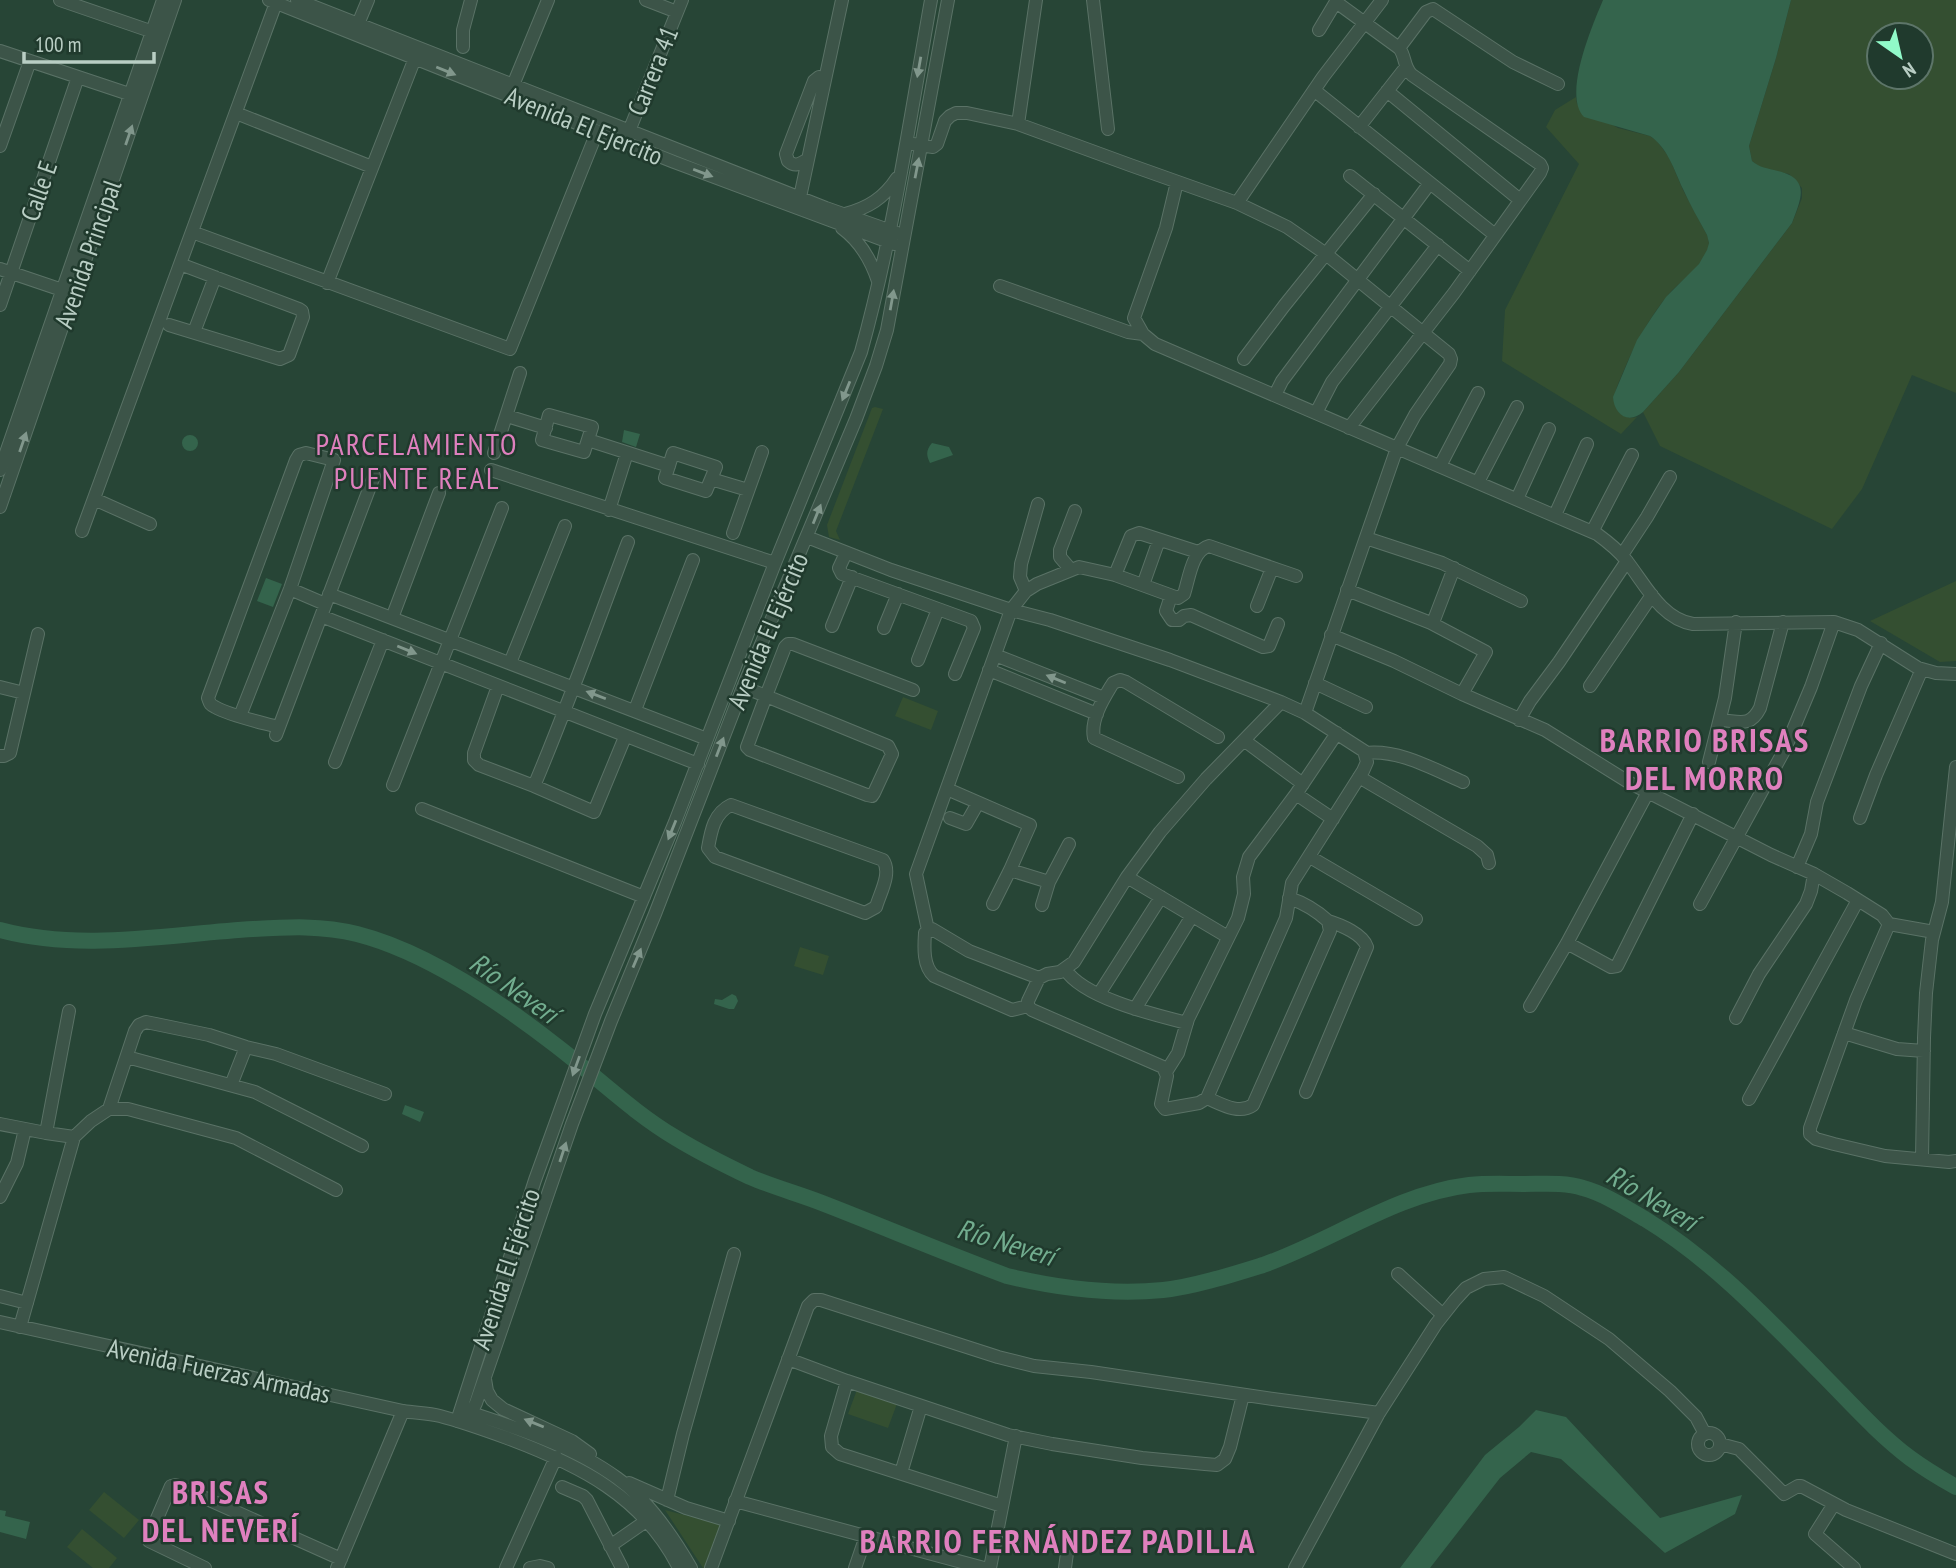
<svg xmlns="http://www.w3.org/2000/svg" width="1956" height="1568" font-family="'PT Sans Narrow',sans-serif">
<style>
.green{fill:#344f31;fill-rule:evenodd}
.water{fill:#34644c}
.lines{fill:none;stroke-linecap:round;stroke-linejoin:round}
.river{stroke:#34644c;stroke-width:16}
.minor-casing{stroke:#5a7266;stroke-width:14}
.minor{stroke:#3c5448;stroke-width:12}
.oneway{fill:#81978c}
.labels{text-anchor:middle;stroke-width:5;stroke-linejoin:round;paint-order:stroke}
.street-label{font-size:26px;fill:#b9cec4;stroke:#203a2d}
.water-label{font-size:28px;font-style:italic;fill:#72ad8f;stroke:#203a2d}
.quarter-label{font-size:30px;letter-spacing:2px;fill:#df80be;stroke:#203a2d}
.district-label{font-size:33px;font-weight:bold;letter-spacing:2px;fill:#df80be;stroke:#203a2d}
</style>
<rect width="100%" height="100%" fill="#274536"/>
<path class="green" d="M1791,0h165v393l-44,-18 -50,114 -30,40 -172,-83 -17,-34 36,-40 113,-149 10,-25v-10l-13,-14 -29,-6 -8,-7 -3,-15 27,-88zM1879,35h42v42h-42z
M1576,97l1,7 41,24 32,8 7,5 12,16 14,33 24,45c2,5 3,10 0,16 -7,18 -27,30 -39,44 -19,23 -33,49 -44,75 -5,13 -12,23 -8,36 3,10 12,13 21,11l-16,17 -119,-73 3,-51 74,-146 -33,-37 9,-17z
M875,407l8,2 -47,122 4,9 -11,-3 -2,-12 45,-117z
M1956,581v80l-16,1 -70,-41z
M903,697l35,14 -7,19 -36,-14z
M800,947l29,9 -6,19 -29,-9z
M858,1387l40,14 -10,27 -40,-14z
M104,1492l35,28 -15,18 -35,-28z
M665,1510l58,15 -15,43h-5z
M82,1529l35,29 -8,10h-16l-26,-21z"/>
<path class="water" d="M1603,0h188l-15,58 -27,88 3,15c8,7 15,7 26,10 33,8 23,28 14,52l-113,149 -36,40c-15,13 -29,2 -30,-15l24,-57 15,-23 14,-20 33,-33 8,-14 2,-7 -2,-8c-8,-15 -17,-30 -24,-46 -9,-19 -15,-41 -33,-53l-66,-19c-22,-22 9,-93 19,-117z
M624,430l16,4 -4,13 -14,-5z
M182 443a8 8 0 1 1 16 0a8 8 0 1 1-16 0Z
M932,443l17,4 4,8 -23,8c-4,-8 -4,-13 2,-20z
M266,578l16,6 -9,23 -16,-6z
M732,994l4,2 2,5 -4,8h-5l-15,-5 1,-5 7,1z
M405,1105l19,7 -4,10 -18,-8z
M1536,1410l30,7 94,101 82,-23 -7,19 -70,39 -104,-94 -30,-7 -31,26 -70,90h-30l85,-113 34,-28z
M0,1510l6,1 -1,5 25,6 -4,17 -26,-7z"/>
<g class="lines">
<path class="river" d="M0,930c82,22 169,4 253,-1 35,-2 69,-4 104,5 67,17 143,68 197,110 41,31 78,68 122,94 23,14 49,27 74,39 23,10 49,17 72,26 62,24 123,50 185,73 50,12 105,19 156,14 30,-3 71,-16 100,-25 69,-24 132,-71 206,-80 18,-2 36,-1 54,-1 20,0 41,-2 60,4 22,6 43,20 62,31 67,41 121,98 175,153 29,29 57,61 90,86 15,11 30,20 46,29"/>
<defs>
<path id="minor" d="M60,0l99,34
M269,0l405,162 220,82
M297,0l529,208 71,25
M646,0l31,12
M1093,0l15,129
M1336,2l63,46c7,8 4,19 13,27l128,89 2,4 -2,5 -86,120 -105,135
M358,24l10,-24
M1319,30l18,-30
M463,47v-17l8,-30
M1399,48l27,-36 7,-3 80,53 45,22
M0,51l138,46
M513,85l35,-85
M1314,90l181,145
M1387,91l133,109
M236,113l136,54
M1018,124l18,-124
M1359,127l47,-60
M627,136l55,-136
M913,144l20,3 4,-3 8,-23 5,-5 6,-3h11l51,11 112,41 107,38 50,24 39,27 123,100 2,5 -1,5 -35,51 -18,33 -92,265
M0,146l30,-85
M808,159c-7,4 -12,9 -20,2l-2,-7 28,-73 5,-4 5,5
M1350,176l120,95
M1177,182l-11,46 -32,90 9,16 12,10 442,190c11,8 21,16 29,26 19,24 35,59 67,64l141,-2 24,8 60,38 18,5 20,1
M800,197l42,-197
M1237,203l86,-126 59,-77
M845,214c23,-6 39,-16 52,-36
M842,228c19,14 29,32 36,53
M192,232l318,117 87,-217
M0,269l71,24
M327,283l88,-225
M1000,286l128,46 15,2
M0,305l78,-228
M169,325l111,34 9,-4 14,-38 -1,-6 -3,-2 -119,-45
M194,332l21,-55
M1244,359l40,-53 90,-112
M1275,395l7,-14 148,-198
M1316,413l16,-31 106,-137
M549,415l43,12 -8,25 -42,-12z
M507,416l39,12
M588,440l81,26
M494,453l26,-80
M673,453l43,14 -10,24 -41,-13z
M1440,466l38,-73
M0,470l163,-470
M491,470l284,93
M711,479l37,11
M1478,482l39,-75
M94,499l56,25
M1517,499l32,-70
M0,507l175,-507
M609,510l18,-57
M1555,515l32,-71
M82,531l195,-531
M1592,532l40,-77
M733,533l29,-81
M807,537l84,33 120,40 39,10 120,40 111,42 24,11 59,38 3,11 -4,9 -71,112 -6,35 -79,180 -8,5 -34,6 -4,-5 6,-28 -4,-9 -131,-57 -4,-4v-5l11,-23 8,-4 13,-2 14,-10 53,-85 33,-45 46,-53 75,-77
M1366,538l76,25 79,38
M846,553l-7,15 3,6 129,47 3,7 -19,46
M1622,555l25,-38 23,-40
M1071,570l-11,-13v-7l15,-39
M1115,575l16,-39 8,-3 59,19
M1143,585l16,-45
M290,589l35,15
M1347,590l84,33 55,29 -24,42
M1026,591l-6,-14 1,-13 17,-60
M329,594l378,145
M1171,596l-5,15 6,9h7l5,-4 7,-1 72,32 6,-1 9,-22
M1257,606l15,-38
M321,616l377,148
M392,618l47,-125
M1431,623l3,-3 20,-52
M832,626l20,-49
M884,628l14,-34
M1331,635l63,26 68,33 83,36 85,53 141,72 43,19 33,19 35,22 7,9 -33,76 -46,128v6l6,5 18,5 51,12 64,6 7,-1
M995,655l109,43
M918,660l20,-51
M510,663l55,-137
M989,670l108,44
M1315,683l51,24
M498,686l-24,67v7l5,5 55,21 60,26 31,-75
M1590,686l62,-91
M0,687l24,6
M743,687l23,9 19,-49 3,-3h5l120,46
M766,696l122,50 4,8 -18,39 -2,3 -5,-1 -117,-45 -3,-3z
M635,710l58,-150
M240,716l50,-127 44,-129 -28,-7 -7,2 -3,5 -88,238c2,5 1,6 7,9 16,9 45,15 63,20
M1519,720l11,-19 29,-39 68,-101
M1720,720c19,1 30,8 40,-12l23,-86
M276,735l98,-259
M1245,741l58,43
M1365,753c34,-4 68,16 98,29
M0,756h4l6,-3 28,-119
M335,762l48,-122
M1709,762l16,-64 11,-76
M1178,777l-84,-39c-4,-19 10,-40 19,-55l7,-3 6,2 92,55
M1359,777l118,69 10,9 2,8
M393,785l109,-277
M534,786c34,-80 63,-162 94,-244
M947,789l83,36 -20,45 39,12
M1296,794l37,25
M731,805l152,55c9,13 -3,33 -7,47l-11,6 -150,-56 -7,-9c3,-17 6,-35 23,-43z
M422,809l222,88
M950,818l16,6 12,-21
M1860,818l16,-43 46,-106
M1310,857l106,62
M1797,867l14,-33 6,-32 44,-116 20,-43
M1127,877l101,60
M993,904l17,-34
M1700,904l85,-155 26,-62 23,-65
M1042,905l7,-23 20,-38
M1889,924l45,8
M928,930l-12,-56 95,-264 15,-19 11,-7 42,-17 36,8 63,23 6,-4c5,-15 8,-44 25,-48l87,30
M1567,943l44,24 6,-1 76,-152
M1065,969c18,29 90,46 122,54
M1099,994l62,-97
M1028,1006l-16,4 -78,-34c-11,-10 -10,-28 -9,-43l7,-4 37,22 70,27
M1530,1006l37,-63 81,-151
M1135,1009l57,-93
M1736,1018l23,-44 47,-70 5,-13 3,-17
M1844,1033l53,16 27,2
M127,1057l128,35 107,54
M1166,1072l12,-19 10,-34 50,-101 6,-24 -1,-17 6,-20 47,-63 41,-61
M231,1085l15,-38
M1306,1092l61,-145c-4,-13 -26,-22 -39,-26
M1207,1098c14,6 32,17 46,7l77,-174 -2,-10c-11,-10 -24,-18 -39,-23
M1749,1099l109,-199
M109,1109l26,-78 4,-6 7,-3 63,13 37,12 30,7 109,40
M0,1124l46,9 28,4
M46,1133l23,-122
M1922,1159l2,-121 2,-45 6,-53 10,-38 14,-135
M0,1197l17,-34 8,-34
M1398,1274l45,41
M0,1296l27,7
M0,1322l403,89c12,2 25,2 37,5 23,6 45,14 67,22 72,27 136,58 172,130
M20,1327l54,-190 17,-16 18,-12h19l108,29 100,52
M788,1359l59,22 161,54 44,9 90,14 63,6 12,1 8,-6 5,-12 13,-52
M485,1379l2,12 5,9 11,9 69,32 18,13
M847,1381l-16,55 1,11 8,7 162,52
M465,1411c50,16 110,36 152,67 31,22 55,57 74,90
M457,1421l78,-241 60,-166 80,-192 100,-259 86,-211c32,-115 49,-234 70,-352
M466,1423l10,-20 96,-279 39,-103 44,-107 88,-227 113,-268 20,-53 11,-36 61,-330
M1698 1444a11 11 0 1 1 22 0a11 11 0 1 1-22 0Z
M1720,1444l19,5 45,45 14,-8h3l45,24 110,44
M901,1473l20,-67
M629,1483l57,25 43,13
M562,1487l21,9 4,4 35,68
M667,1500l16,-66 51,-180
M735,1501l249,67
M1834,1504l-19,30 39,34
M610,1546l36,-25
M205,1568l-56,-27v-4l22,-51 5,-1 165,74
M337,1568l66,-157
M506,1568l50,-111
M530,1568l10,-2 8,2
M711,1568l97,-262 6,-6h7l177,57 36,9 57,6 182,27 106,14
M855,1568l11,-32
M990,1568l26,-132
M1065,1568l4,-30
M1295,1568l84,-155 57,-89 19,-24 11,-12 18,-9 20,-2 40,19 65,43 61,52 26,26 9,17"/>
</defs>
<use href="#minor" class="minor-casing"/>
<use href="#minor" class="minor"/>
</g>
<defs><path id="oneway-solid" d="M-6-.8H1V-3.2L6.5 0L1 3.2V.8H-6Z" transform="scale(1.75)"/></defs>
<g class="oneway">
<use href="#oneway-solid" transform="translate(919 67) rotate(100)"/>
<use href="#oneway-solid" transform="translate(446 71) rotate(22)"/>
<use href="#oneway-solid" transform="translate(129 135) rotate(-71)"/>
<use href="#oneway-solid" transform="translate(917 168) rotate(-79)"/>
<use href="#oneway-solid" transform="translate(703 173) rotate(21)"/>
<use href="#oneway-solid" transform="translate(892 300) rotate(-80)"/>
<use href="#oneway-solid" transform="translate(846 391) rotate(112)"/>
<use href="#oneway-solid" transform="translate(23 442) rotate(-71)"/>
<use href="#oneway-solid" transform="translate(817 514) rotate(-68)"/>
<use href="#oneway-solid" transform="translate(407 650) rotate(22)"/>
<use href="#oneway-solid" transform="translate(1056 679) rotate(-158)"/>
<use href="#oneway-solid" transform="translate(596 695) rotate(-159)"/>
<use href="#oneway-solid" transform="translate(720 747) rotate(-69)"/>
<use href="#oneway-solid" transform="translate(672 830) rotate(112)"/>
<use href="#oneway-solid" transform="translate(637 958) rotate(-67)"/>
<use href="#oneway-solid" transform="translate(576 1066) rotate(110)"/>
<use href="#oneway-solid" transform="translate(563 1152) rotate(-72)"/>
<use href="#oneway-solid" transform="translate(534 1423) rotate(-158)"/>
</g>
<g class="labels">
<g class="street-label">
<text transform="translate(653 71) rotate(-68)" y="9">Carrera 41</text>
<text transform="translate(584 126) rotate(22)" y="9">Avenida El Ejercito</text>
<text transform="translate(39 191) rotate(-71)" y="9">Calle E</text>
<text transform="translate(88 254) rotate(-71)" y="9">Avenida Principal</text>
<text transform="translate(768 631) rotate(-67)" y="9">Avenida El Ejército</text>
<text transform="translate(506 1269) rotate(-72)" y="9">Avenida El Ejército</text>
<text transform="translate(219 1371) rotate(12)" y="9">Avenida Fuerzas Armadas</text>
</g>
<g class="water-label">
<text transform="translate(514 988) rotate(35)" y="10">Río Neverí</text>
<text transform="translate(1652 1198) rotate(31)" y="10">Río Neverí</text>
<text transform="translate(1006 1242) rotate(17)" y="10">Río Neverí</text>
</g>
<g class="quarter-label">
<text x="417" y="455">PARCELAMIENTO<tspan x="417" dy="34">PUENTE REAL</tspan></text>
</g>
<g class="district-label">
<text x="1705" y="752">BARRIO BRISAS<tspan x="1705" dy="38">DEL MORRO</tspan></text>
<text x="221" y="1504">BRISAS<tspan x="221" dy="38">DEL NEVERÍ</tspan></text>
<text x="1058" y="1553">BARRIO FERNÁNDEZ PADILLA</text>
</g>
</g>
<g transform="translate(1900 56) rotate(146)"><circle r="33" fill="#203a2d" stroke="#5d7569" stroke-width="2"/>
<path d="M0-5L12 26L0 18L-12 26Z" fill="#91fac9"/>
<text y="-10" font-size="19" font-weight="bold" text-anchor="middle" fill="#b9cec4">N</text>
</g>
<path d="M24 52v10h130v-10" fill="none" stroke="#b9cec4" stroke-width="3.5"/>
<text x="35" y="52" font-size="21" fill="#b9cec4" stroke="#203a2d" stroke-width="5" paint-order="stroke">100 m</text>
</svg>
